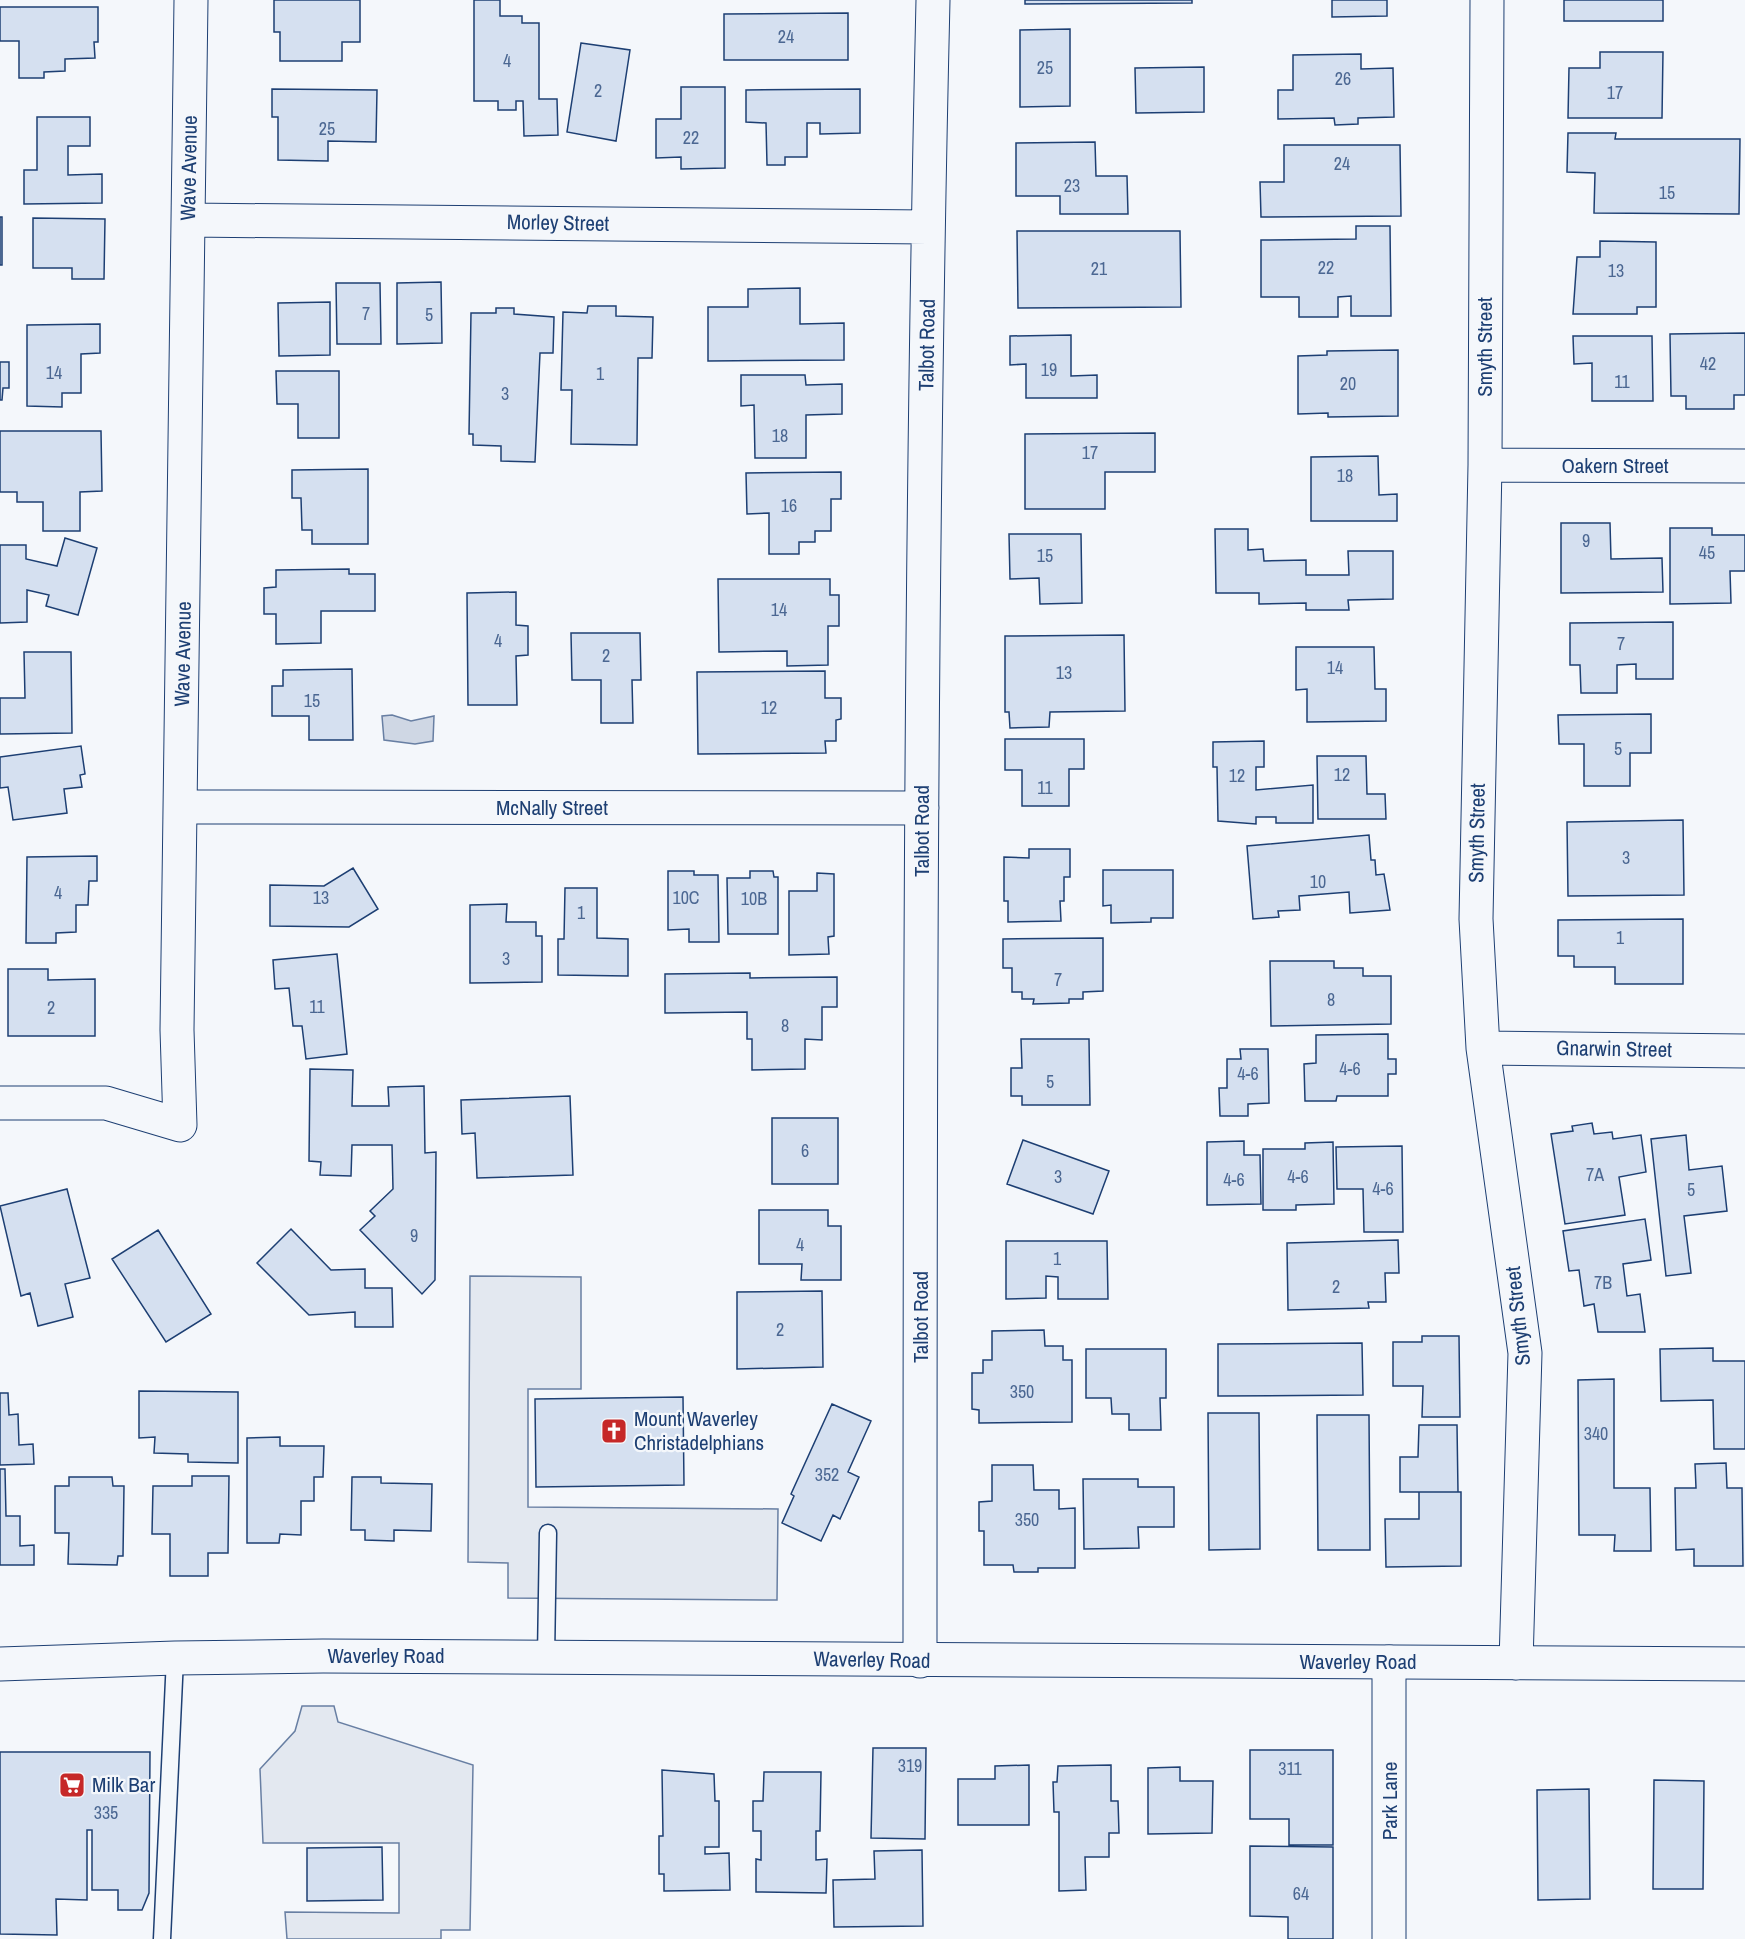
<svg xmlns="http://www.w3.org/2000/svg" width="1745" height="1939" font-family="'Archivo Narrow',sans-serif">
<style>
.parking{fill:#e3e8f0;stroke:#687fa3;stroke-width:1.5}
.water{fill:#cfd7e4;stroke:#687fa3;stroke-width:1.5}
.building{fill:#d5e0f0;stroke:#1d3f73;stroke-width:1.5}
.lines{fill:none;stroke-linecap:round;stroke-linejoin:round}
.service-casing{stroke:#1d3f73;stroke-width:19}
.minor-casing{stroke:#1d3f73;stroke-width:35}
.primary-casing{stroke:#1d3f73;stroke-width:35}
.service{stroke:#f4f7fb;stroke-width:16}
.minor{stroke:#f4f7fb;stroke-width:33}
.primary{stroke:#f4f7fb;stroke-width:33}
.labels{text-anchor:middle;stroke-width:4.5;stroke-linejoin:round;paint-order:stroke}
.number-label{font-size:18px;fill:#4b6792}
.street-label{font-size:21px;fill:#1d3f73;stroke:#f4f7fb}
.poi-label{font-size:21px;fill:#1d3f73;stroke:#f4f7fb;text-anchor:start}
</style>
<rect width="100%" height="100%" fill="#f4f7fb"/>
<path class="parking" d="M470,1276l111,1v112h-53v118l250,2 -1,91 -269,-2v-35l-40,-1z
M302,1706h32l4,16 135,43 -3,165h-29v9h-154l-2,-27 114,1v-70h-136l-3,-74 35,-38z"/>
<path class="water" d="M392,715l19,6 23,-5 -1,25 -18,3 -31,-4 -2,-24z"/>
<path class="building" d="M274,0h86v42h-18v19h-62v-29h-6z
M474,0h26v16h22v7h17v76h18l1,36 -34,1 -1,-35h-7v9h-18v-9h-24z
M1025,0h167v3l-167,1z
M1332,0h55v16l-55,1z
M1564,0h99v21h-99z
M0,7h98v35h-4l1,16 -30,1v12l-21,1v6h-25v-37h-19z
M848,13v47h-124v-46z
M1070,29v77l-50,1v-77z
M581,43l49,7 -14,91 -49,-9z
M1600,52h63l-1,66h-94l1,-50h31z
M1361,54v15l32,-1 1,49 -36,1v6l-23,1 -1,-7 -56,1v-29h15v-35z
M1204,67v45l-68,1 -1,-45z
M681,87h44v81l-44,1v-12l-25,1v-39h25z
M272,89l105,1 -1,52 -48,-1v20l-50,-1v-43h-6z
M860,89v44l-40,1v-11h-13v34h-22v8h-18l-1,-42 -20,-1v-32z
M37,117h53v29h-22v29l34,-1v29l-78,1v-34h13z
M1568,133h48l-1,6h125l-1,75 -145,-1 1,-40 -28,-1z
M1095,142l1,34h31l1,38h-68v-18h-44v-53z
M1284,145h116l1,71 -140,1 -1,-35h24z
M0,217h2v48h-2z
M33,218l72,1 -1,60h-32v-11h-39z
M1356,226h34l1,90h-40v-20l-13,1v20h-39v-20h-38v-57l95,-1z
M1017,231h163l1,76 -163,1z
M1600,241l56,1v65h-19v7h-64l4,-57h23z
M441,282l1,61 -45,1v-61z
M336,283h44l1,61h-44z
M800,288v36l44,-1v37l-136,1v-54h40v-18z
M330,302v53l-51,1 -1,-53z
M588,306h28v10l37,1 -1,41h-14l-1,87 -66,-1 1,-54h-11l2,-78 24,1z
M496,308h18v6l40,3 -1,36h-13l-5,109 -34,-1v-15l-28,-1v-11h-4l2,-121h25z
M100,324v29l-19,1v39h-19v14l-35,-1v-81z
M1745,333v62h-11v14h-48v-13h-15l-1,-62z
M1071,335v41l26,-1v23h-71v-34l-16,1v-29z
M1573,336h79l1,65h-61v-38l-18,1z
M1398,350v66l-70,1v-4l-30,1v-58l29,-1v-4z
M0,362h9v26h-6l-1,12h-2z
M276,371h63v67h-41v-34h-21z
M741,375h64l1,10 36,-1v30l-36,1v43h-51l-1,-53 -13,1z
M0,431h101l1,60 -22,1v39h-37v-29h-26v-10h-17z
M1155,433v39h-50v37h-80v-75z
M1378,456l1,39 18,-1v27h-86v-64z
M368,469v75h-56v-14h-10l-1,-32h-9v-28z
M841,472v27h-10v32h-16v11h-16v12h-30v-41l-22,1 -1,-41z
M1561,523h49l1,36 51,-1 1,34 -102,1z
M1670,528h42v7h33v36h-15l1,32 -61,1z
M1215,529h33v21l15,-1 1,12 42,-1v15h43l-1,-24h45v48l-45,1 1,10h-43v-7l-47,1v-11h-43z
M1009,534h72l1,69 -42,1 -1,-26 -29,1z
M65,538l32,10 -19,67 -32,-9 3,-11 -22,-5v32l-27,1v-78h26v14l31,7z
M349,569v5h26v37h-54v32l-45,1v-30h-12v-26l12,-1v-17z
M718,579h112v16h9v31h-11v39l-41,1v-15l-68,1z
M516,592v33l12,1v29l-12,1 1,49h-49l-1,-112z
M1673,622v57h-37v-15l-19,1v28h-36l-1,-28h-10v-42z
M571,633h69l1,47h-9l1,43h-32v-43h-29z
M1124,635l1,76 -75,1 -1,15 -39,1 -1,-16h-4v-76z
M1296,647h78l1,42h11v32l-79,1v-33l-11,1z
M24,652h47l1,81 -72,1v-36h25z
M352,669l1,71h-44v-24h-37v-30h11v-16z
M825,671v27h16v21l-5,1v21h-11l1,12 -128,1 -1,-82z
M1651,714v39h-21v33h-46v-42h-25l-1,-29z
M1005,739h79v30h-15v37h-47v-36h-17z
M1264,741v26h-8v23l57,-5v38h-37v-6h-20v7l-38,-3 -1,-54h-4v-25z
M81,746l4,28 -5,1 2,12 -18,2 3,24 -54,7 -5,-33 -8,1v-31z
M1317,756h49l1,38h18l1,25h-68z
M1683,820l1,75 -116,1 -1,-74z
M1369,835l2,25h4l1,15 8,-1 6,36 -40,3 -1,-21 -50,4 1,14 -22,1 1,6 -26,2 -6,-73z
M1029,849h41v28h-6v24h-4l1,20 -53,1v-21h-4v-44l25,1z
M97,856v25h-8l-1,24h-12v27l-20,1v10h-30l1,-86z
M353,868l25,41 -29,18 -79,-1v-41l54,1z
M1103,870h70v48h-22v4l-40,1v-18l-8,1z
M668,871h26v4h24l1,67h-30v-13l-21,1z
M750,871h23l1,6h4v57h-50l-1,-56h23z
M817,873l17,1v62l-6,1 1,17 -40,1v-64h28z
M565,888h32v50l31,1v37l-70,-1v-36h6z
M507,904l-1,18h30v14h6v46l-72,1v-78z
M1683,919v65h-68v-17h-41v-11h-16v-36z
M1103,938v53l-20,1v7h-14v4l-36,1 1,-5h-12v-7h-10v-24h-9v-29z
M337,954l10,100 -41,5 -4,-33h-9l-4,-38 -14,1 -2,-29z
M1270,961h64v7h29v8h28v48l-120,2z
M8,969h40v11l47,-1v57h-87z
M750,973v5l87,-1v30h-15v33l-17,-1v30l-53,1v-31h-5v-27l-82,1v-39z
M1388,1034v25h8v15h-8v22h-51l-1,5h-31l-1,-37 12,-1v-28z
M1021,1039h68l1,66h-68v-9h-11v-28h11z
M1240,1049h28l1,54 -21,1v12h-28l-1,-28h8v-29h14z
M310,1069l43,1 -1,36h37l-1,-19 36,-1 1,67 11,-1 -1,128 -13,14 -62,-64 15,-14 -5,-5 23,-22 -1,-44h-40l-1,31 -31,-1 1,-13 -12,-1z
M570,1096l3,79 -96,3 -2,-45 -13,1 -1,-34z
M772,1118h66v66h-66z
M1592,1123l2,11 18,-2 1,7 28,-4 5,37 -27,5 6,38 -60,9 -14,-90 22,-3 -1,-5z
M1686,1135l3,35 33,-4 5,45 -43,5 7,57 -25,3 -15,-137z
M1023,1140l86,31 -16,43 -86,-30z
M1244,1141v14h16l1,49 -54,1v-63z
M1333,1142l1,62 -38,1v5h-33v-61h42v-6z
M1402,1146l1,86h-39l-1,-43h-26l-1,-42z
M67,1189l23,89 -25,6 8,33 -35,9 -8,-33 -9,3 -21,-90z
M759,1210h69v16h13v54h-40l1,-16h-43z
M1645,1219l6,41 -28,4 4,32 13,-2 5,38h-47l-4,-28 -10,2 -5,-36 -10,1 -6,-40z
M291,1229l40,41 34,-1v19h27l1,39h-38v-15l-46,3 -52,-52z
M158,1230l53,84 -45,28 -54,-83z
M1398,1240l1,33h-14l1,29h-18l1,6 -81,2 -1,-67z
M1006,1241h101l1,58h-50v-22l-12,-1v22l-40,1z
M822,1291l1,76 -86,2v-77z
M1044,1330l1,16h18v14h9v62l-93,1v-13l-7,-1v-36h11v-13h9v-29z
M1422,1336h37l1,81h-38l1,-31h-30v-44h29z
M1362,1343l1,52 -145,1v-52z
M1713,1348v13h32v88h-31l-1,-49 -52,1 -1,-52z
M1086,1349h80v49h-6l1,32h-32v-16h-17l-1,-16h-25z
M1614,1379v109h36l1,63h-37l1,-16h-36l-1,-155z
M139,1391l99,1v71l-50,-1v-8l-34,-1 1,-16 -16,1z
M0,1393h8l1,22 9,-1 1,31 14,-1 1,20 -34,1z
M683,1397l1,88 -148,2 -1,-88z
M832,1404l39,17 -23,51 11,5 -19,42 -7,-4 -12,26 -39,-18 12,-27 -3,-2z
M1208,1413h51l1,136 -51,1z
M1317,1415h52l1,135h-52z
M1419,1425h38l1,67h-58v-35h18z
M280,1437v9h44l-1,31h-9v24h-13v34l-21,-1 -1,9h-32v-105z
M1726,1463l1,25h15l1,78h-49v-17l-18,1 -1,-62h21l-1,-24z
M992,1465h41l1,25h25v19l16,-1v60h-37v4h-24l-1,-7h-29v-34h-5v-29l13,-1z
M0,1469h5l1,47h14v30l14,-1v20h-34z
M192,1476h37l-1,77h-20v23h-38v-42h-18l1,-48h39z
M69,1477h43l1,9h11l-1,70h-5l-1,9 -49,-1 1,-31h-14v-47h14z
M352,1477h29v6l51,1 -1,47 -37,-1v11l-29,-1v-10h-14z
M1083,1479h55v8h36v40h-36l1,21 -55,1z
M1419,1492h42v74l-75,1 -1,-48h34z
M873,1748h53l-1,91 -54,-1z
M1250,1750h83v95h-44v-26h-39z
M0,1752h150l-1,141 -7,17h-24v-20h-26v-60h-5v70l-31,-1 1,36 -57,-1z
M1029,1765v60h-71v-46h37v-13z
M1111,1765v36h7l1,32h-10v24h-24l1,33 -27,1v-79h-5l-1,-30h4l1,-16z
M1180,1767v14h33l-1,52 -64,1v-66z
M662,1770l52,4 1,27h4v46h-14v7l24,-1 1,37 -66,1v-17h-5v-38h4z
M764,1772h57l-1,59h-4v29l11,-1 -1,34 -70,-1v-33l5,1v-29h-8v-30h10z
M1654,1780l50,1 -1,108h-50z
M1589,1789l1,110 -52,1 -1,-110z
M1250,1846l83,1v92h-45v-22l-38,-1z
M382,1847l1,53 -76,1v-53z
M922,1850l1,76 -89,1 -1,-47 42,-1 -1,-28z"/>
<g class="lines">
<defs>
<path id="service" d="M546,1657l2,-124
M162,1939l13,-281"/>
<path id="minor" d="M1487,0l-2,465 -9,454 7,129 42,305 -9,310
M189,220l739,7
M1485,465l260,1
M181,807l741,1
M1483,1048l262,3
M0,1103h106l74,22 -3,-95 14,-1030
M920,1661c0,-554 0,-1107 13,-1661
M1389,1939v-277"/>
<path id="primary" d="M0,1664l175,-6 148,-2 1422,8"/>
</defs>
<use href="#service" class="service-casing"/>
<use href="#minor" class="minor-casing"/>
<use href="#primary" class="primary-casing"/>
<use href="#service" class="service"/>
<use href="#minor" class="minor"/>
<use href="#primary" class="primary"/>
</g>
<defs>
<symbol id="church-square" viewBox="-11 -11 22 22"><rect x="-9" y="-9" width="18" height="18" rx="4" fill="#c62828" stroke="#f4f7fb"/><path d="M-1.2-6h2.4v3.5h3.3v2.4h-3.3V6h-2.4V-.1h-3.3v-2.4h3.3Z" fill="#fff"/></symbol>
<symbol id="supermarket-square" viewBox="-11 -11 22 22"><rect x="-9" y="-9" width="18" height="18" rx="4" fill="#c62828" stroke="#f4f7fb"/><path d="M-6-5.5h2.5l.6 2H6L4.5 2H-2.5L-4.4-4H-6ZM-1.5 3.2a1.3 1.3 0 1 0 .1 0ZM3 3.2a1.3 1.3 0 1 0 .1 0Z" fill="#fff"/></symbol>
</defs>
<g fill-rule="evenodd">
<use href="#church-square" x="599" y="1416" width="30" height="30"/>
<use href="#supermarket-square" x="57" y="1770" width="30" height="30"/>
</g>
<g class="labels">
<g class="number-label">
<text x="786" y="43">24</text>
<text x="507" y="67">4</text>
<text x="1045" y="74">25</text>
<text x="1343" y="85">26</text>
<text x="598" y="97">2</text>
<text x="1615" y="99">17</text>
<text x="327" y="135">25</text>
<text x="691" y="144">22</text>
<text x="1342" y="170">24</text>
<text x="1072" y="192">23</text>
<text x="1667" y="199">15</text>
<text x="1326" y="274">22</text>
<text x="1099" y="275">21</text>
<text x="1616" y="277">13</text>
<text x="366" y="320">7</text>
<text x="429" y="321">5</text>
<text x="1708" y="370">42</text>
<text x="1049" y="376">19</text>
<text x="54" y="379">14</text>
<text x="600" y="380">1</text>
<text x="1622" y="388">11</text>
<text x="1348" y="390">20</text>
<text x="505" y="400">3</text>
<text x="780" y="442">18</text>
<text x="1090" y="459">17</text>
<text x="1345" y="482">18</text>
<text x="789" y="512">16</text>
<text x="1586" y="547">9</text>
<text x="1707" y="559">45</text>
<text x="1045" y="562">15</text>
<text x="779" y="616">14</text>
<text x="498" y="647">4</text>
<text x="1621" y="650">7</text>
<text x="606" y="662">2</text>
<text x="1335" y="674">14</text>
<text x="1064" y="679">13</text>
<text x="312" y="707">15</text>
<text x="769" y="714">12</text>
<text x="1618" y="755">5</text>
<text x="1342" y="781">12</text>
<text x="1237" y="782">12</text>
<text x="1045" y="794">11</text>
<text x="1626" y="864">3</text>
<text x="1318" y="888">10</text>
<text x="58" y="899">4</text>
<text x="321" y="904">13</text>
<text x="686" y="904">10C</text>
<text x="754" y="905">10B</text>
<text x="581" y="919">1</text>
<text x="1620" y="944">1</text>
<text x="506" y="965">3</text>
<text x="1058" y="986">7</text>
<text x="1331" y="1006">8</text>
<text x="317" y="1013">11</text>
<text x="51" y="1014">2</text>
<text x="785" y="1032">8</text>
<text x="1350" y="1075">4-6</text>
<text x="1248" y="1080">4-6</text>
<text x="1050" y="1088">5</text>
<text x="805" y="1157">6</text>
<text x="1595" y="1181">7A</text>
<text x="1058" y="1183">3</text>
<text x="1298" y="1183">4-6</text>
<text x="1234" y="1186">4-6</text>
<text x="1383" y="1195">4-6</text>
<text x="1691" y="1196">5</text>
<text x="414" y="1242">9</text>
<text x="800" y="1251">4</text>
<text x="1057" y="1265">1</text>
<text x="1603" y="1289">7B</text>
<text x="1336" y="1293">2</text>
<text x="780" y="1336">2</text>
<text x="1022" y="1398">350</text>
<text x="1596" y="1440">340</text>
<text x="827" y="1481">352</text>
<text x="1027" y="1526">350</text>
<text x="910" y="1772">319</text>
<text x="1290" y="1775">311</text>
<text x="106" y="1819">335</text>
<text x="1301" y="1900">64</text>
</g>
<g class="street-label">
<text transform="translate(189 168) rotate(-89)" y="7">Wave Avenue</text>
<text transform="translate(558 223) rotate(1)" y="7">Morley Street</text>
<text transform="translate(927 345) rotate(-89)" y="7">Talbot Road</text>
<text transform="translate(1485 347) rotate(-90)" y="7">Smyth Street</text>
<text x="1615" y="473">Oakern Street</text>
<text transform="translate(183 654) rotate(-89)" y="7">Wave Avenue</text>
<text x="552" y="815">McNally Street</text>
<text transform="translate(922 831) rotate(-90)" y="7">Talbot Road</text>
<text transform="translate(1477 833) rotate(-89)" y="7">Smyth Street</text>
<text transform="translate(1614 1049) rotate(1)" y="7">Gnarwin Street</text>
<text transform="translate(1518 1316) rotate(-96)" y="7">Smyth Street</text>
<text transform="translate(921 1317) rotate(-90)" y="7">Talbot Road</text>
<text x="386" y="1663">Waverley Road</text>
<text transform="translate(872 1660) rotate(1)" y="7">Waverley Road</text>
<text x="1358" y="1669">Waverley Road</text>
<text transform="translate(1390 1801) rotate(-90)" y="7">Park Lane</text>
</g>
<g class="poi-label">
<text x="634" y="1426">Mount Waverley<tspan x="634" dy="24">Christadelphians</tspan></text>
<text x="92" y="1792">Milk Bar</text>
</g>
</g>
</svg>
